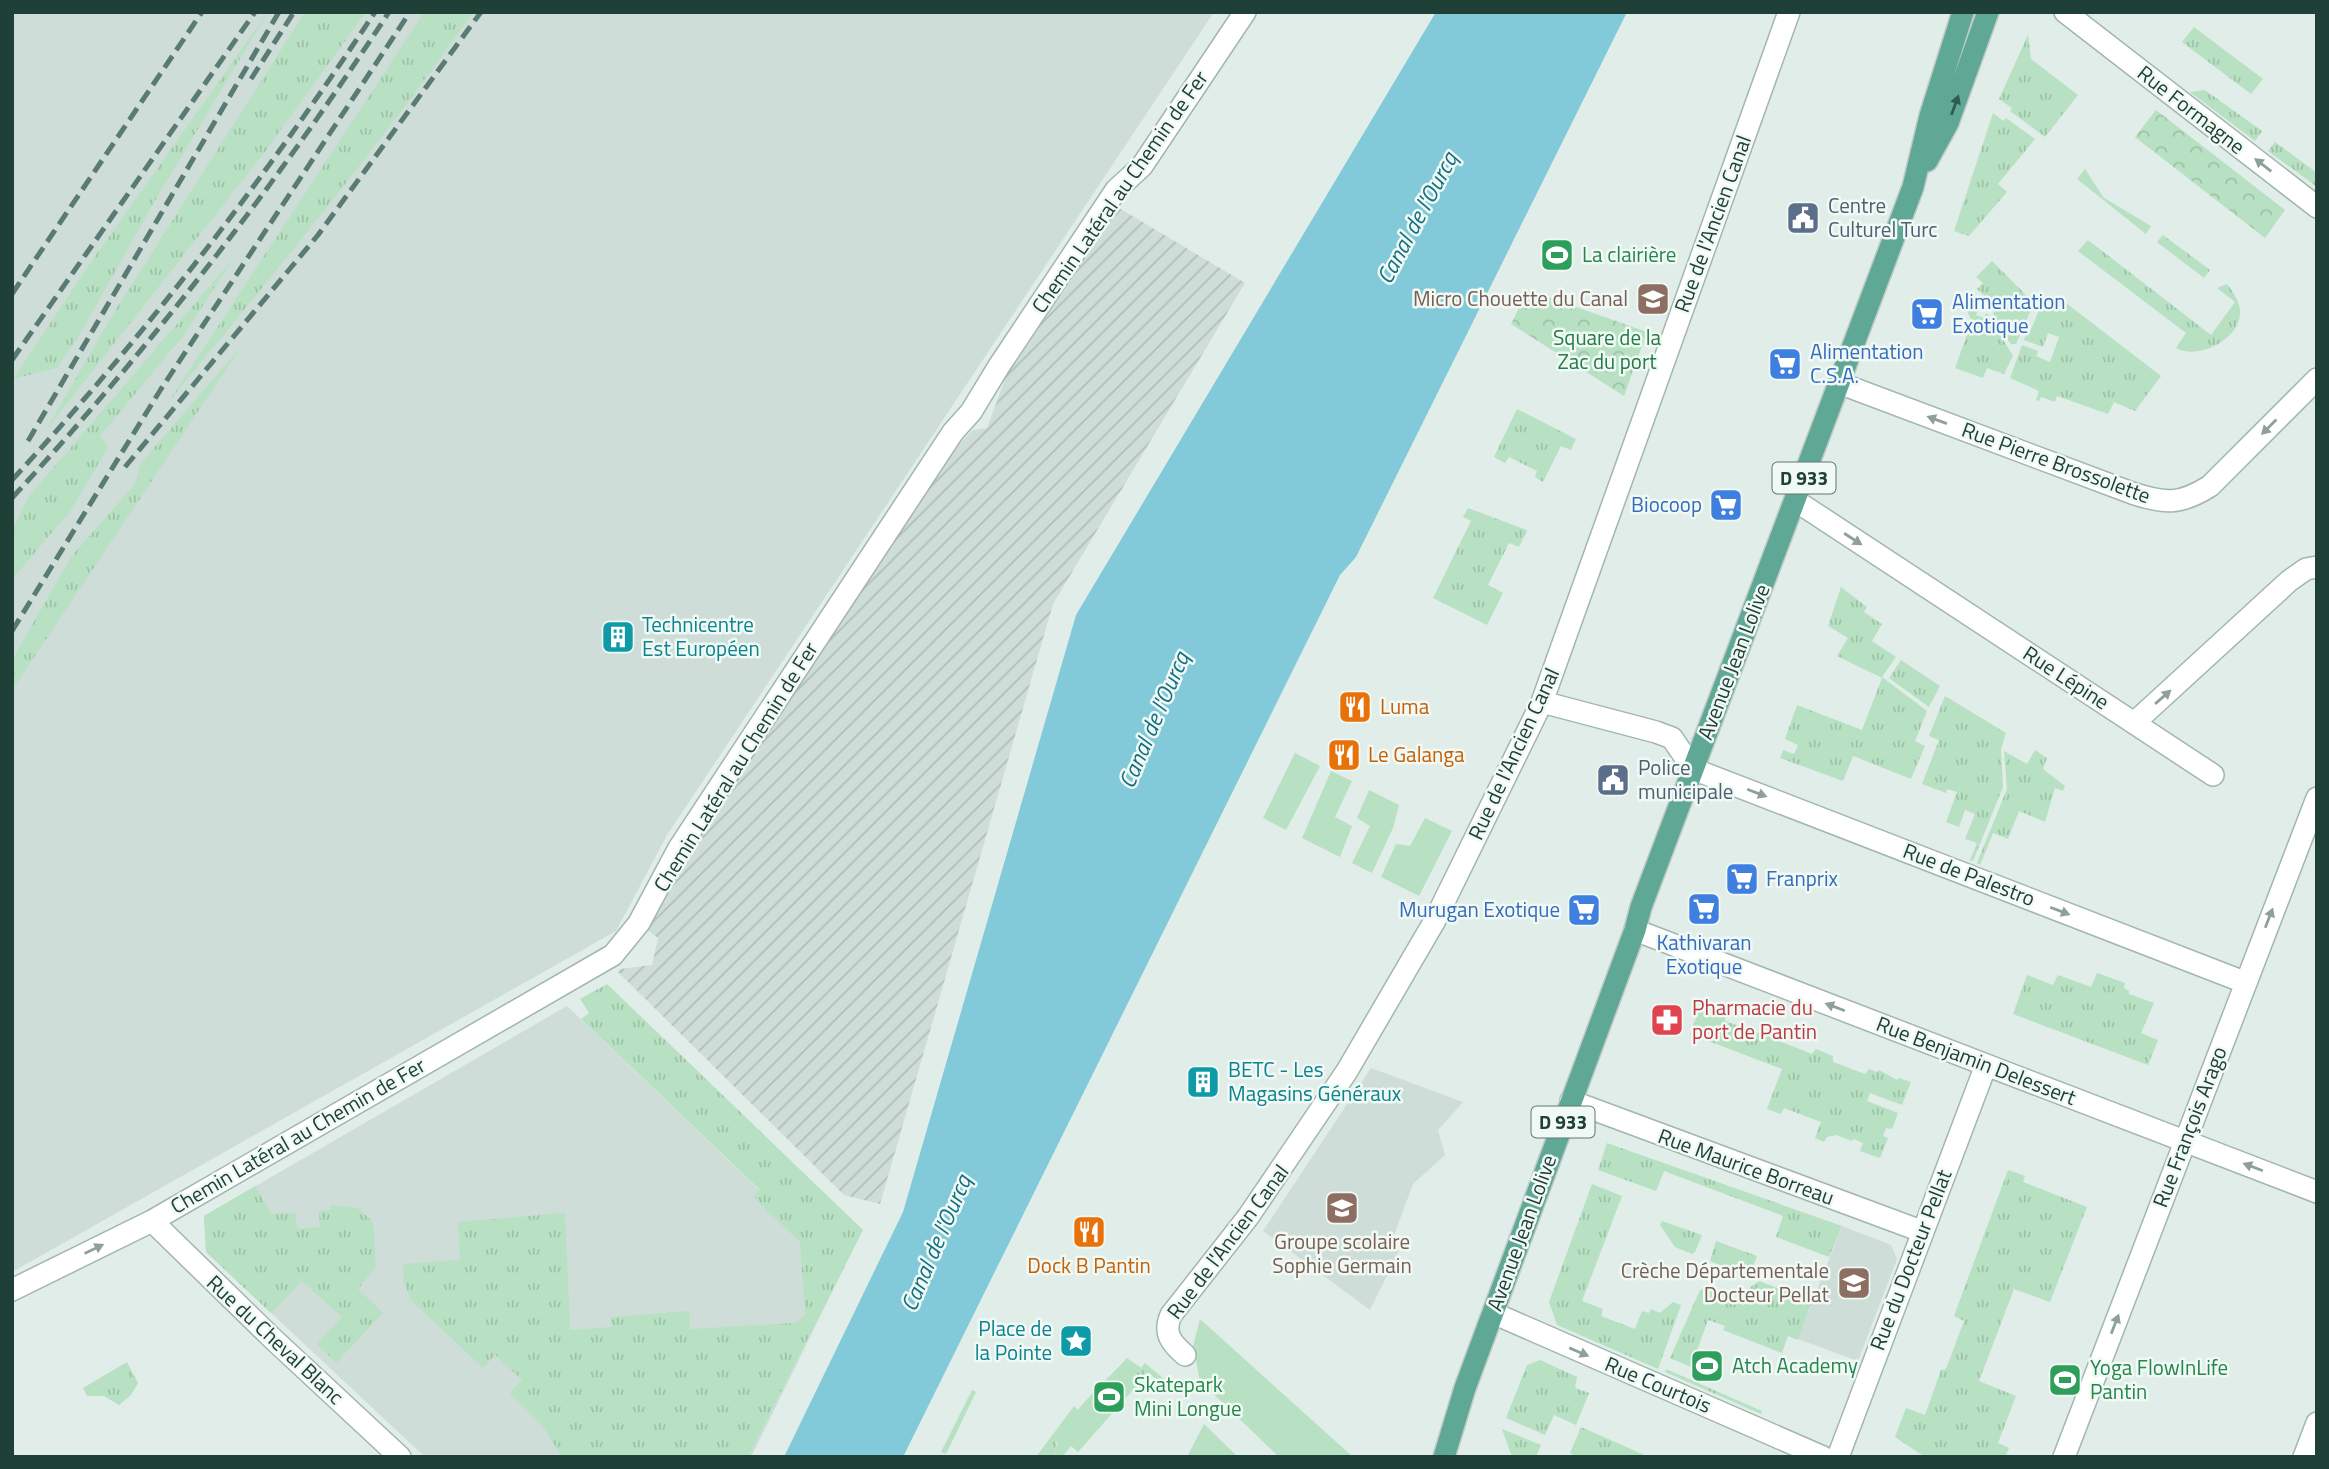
<svg xmlns="http://www.w3.org/2000/svg" width="2329" height="1469" font-family="'Titillium Web',sans-serif">
<style>
.built{fill:#ceddd7}
.industrial{fill:url(#industrial-furrows)}
.grass{fill:url(#grass-tufts)}
.park{fill:url(#park-crowns)}
.garden{fill:#b7e1c2}
.water{fill:#82cad9}
.lines{fill:none;stroke-linecap:round;stroke-linejoin:round}
.minor-casing{stroke:#a2b6af;stroke-width:24}
.major-casing{stroke:#c0cac7;stroke-width:24}
.minor{stroke:#fff;stroke-width:21}
.major{stroke:#60a896;stroke-width:21}
.rail{stroke:#597b73;stroke-width:5;stroke-dasharray:14 7;stroke-linecap:butt}
.oneway{fill:#2f5a4f}
.oneway2{fill:#8fa09b}
.labels{text-anchor:middle;stroke-width:5;stroke-linejoin:round;paint-order:stroke}
.shield{fill:#f1f9f5;stroke:#5e7870;stroke-width:2}
.shield-label{font-size:19px;font-weight:bold;fill:#1f4037}
.street-label{font-size:21px;fill:#1f4037;stroke:#f1f9f5}
.service-label{font-size:21px;fill:#4e5e75;stroke:#f1f9f5;text-anchor:start}
.leisure-label{font-size:21px;fill:#27864d;stroke:#f1f9f5;text-anchor:start}
.education-label{font-size:21px;fill:#785e54;stroke:#f1f9f5;text-anchor:end}
.shop-label{font-size:21px;fill:#366cbe;stroke:#f1f9f5;text-anchor:start}
.park-label{font-size:21px;fill:#247b47;stroke:#f1f9f5}
.culture-label{font-size:21px;fill:#0d838f;stroke:#f1f9f5;text-anchor:start}
.food-label{font-size:21px;fill:#c56008;stroke:#f1f9f5;text-anchor:start}
.health-label{font-size:21px;fill:#be3a42;stroke:#f1f9f5;text-anchor:start}
.water-label{font-size:23px;font-style:italic;fill:#126f83;stroke:#f1f9f5}
</style>
<defs>
<pattern id="industrial-furrows" width="10" height="10" patternUnits="userSpaceOnUse" patternTransform="scale(1.75)"><rect width="10" height="10" fill="#ceddd7"/><path d="M-1 1l2-2M0 10L10 0M9 11l2-2" fill="none" stroke="#b0bfb9"/></pattern>
<pattern id="grass-tufts" width="24" height="20" patternUnits="userSpaceOnUse" patternTransform="scale(1.75)"><rect width="24" height="20" fill="#b7e1c2"/><path d="M3 7l-1-3M5 7V3M7 7l1-3M15 17l-1-3M17 17v-4M19 17l1-3" fill="none" stroke="#9dc2a7"/></pattern>
<pattern id="park-crowns" width="20" height="18" patternUnits="userSpaceOnUse" patternTransform="scale(1.75)"><rect width="20" height="18" fill="#b7e1c2"/><path d="M2 6a3 3 0 1 1 6 0M12 15a3 3 0 1 1 6 0" fill="none" stroke="#9dc2a7"/></pattern>
</defs>
<rect width="100%" height="100%" fill="#e0ede8"/>
<path class="built" d="M12,12h1202l-547,823 -51,96 -604,341z
M567,1006l276,264 -92,187h-326l-219,-205 -2,-36z
M1371,1068l92,34 -25,28 7,25 -32,29 -23,62 9,5 -29,59 -107,-79z
M1842,1226l49,19 6,14 -39,102 -60,-22z"/>
<path class="industrial" d="M1114,205l131,78 -192,321 -173,600 -36,-9 -226,-223 2,-3 32,-4 6,-27 -13,-10 38,-70 263,-401 27,-27 14,-2 24,-65z"/>
<path class="grass" d="M268,12l-118,197 -71,127 -22,32 -44,11 76,-114z
M305,12h61l-102,141 -218,277 67,-116z
M424,12h49c-94,135 -199,262 -304,389z
M2194,27l69,52 -12,15 -69,-52z
M2028,35l3,24 47,36 -33,42 -35,-26 2,-3 -13,-9z
M2205,90l57,41 -7,10 -65,-49z
M1993,113l10,8 3,-3 29,21 -37,45 9,8 -38,44 -15,-5z
M2275,142l42,31v14l-49,-36z
M2085,169l19,29 47,28 -5,8 -69,-55z
M2163,235l47,35 -6,8 -47,-36z
M2088,240l123,95 24,-33 -18,-14 10,-4c6,8 14,19 13,30 -2,27 -43,46 -64,34l10,-15 -108,-82z
M233,259l-49,76 -84,101 8,11 -37,63 -56,66 -3,10v-56l17,-34z
M1992,261l42,42 -18,41h-5l-18,-30 4,-7 -20,-18 6,-6 -7,-6z
M1973,293l11,12v4l-5,-2 -3,8 8,3 2,-5 2,2 25,41 -9,18 -17,-6 -4,10 -28,-10 17,-47 -12,-24 1,-3 8,3z
M2057,296l104,80 -26,35 -21,-9 -6,12 -51,-18 -2,6 -14,-5 -2,4 -3,-1 3,-9 -29,-13 12,-33 16,6 -2,5 14,6 9,-25 -11,-4 -5,14 -19,-7 3,-9 3,1 13,-32 6,6z
M241,347l-229,343v-30l59,-103 64,-73 6,-21z
M1517,409l59,30 -5,11 -10,-4 -18,36 -8,-5 2,-6 -28,-14 -4,6 -11,-6z
M1468,508l59,22 -8,17 -10,-4 -21,42 15,8 -16,32 -54,-27 38,-77 -8,-4z
M1841,587l26,20 -3,5 18,12 -10,17 24,16 -14,20 45,34 -12,30 10,5 -14,33 -58,-23 -10,25 -63,-23 3,-8 11,4 4,-9 -13,-6 12,-34 65,25 20,-52 -45,-22 11,-18 -20,-12z
M1901,660l39,26 -11,21 -40,-29z
M1945,696l61,37 -5,16 2,38 -30,74 -3,-1 7,-17 -12,-4 10,-25 -10,-4 -6,17 -13,-5 11,-30 -10,-3 -1,4 -24,-9 17,-44 -10,-4z
M2035,750l12,8 -4,11 22,17 -2,5 -8,-3 -10,34 -26,-11 -11,28 -15,-6 -13,32 -3,-2 30,-74 -3,-38 23,13z
M2097,973l28,10 -1,5 5,3v3l25,9 -13,30 17,7 -10,25 -135,-51 14,-39 26,10 5,-10 33,12z
M607,984l256,246 -115,227h-186l-20,-32 -32,-32 12,-13 -27,-25 -12,13 -72,-68 -7,-17 -1,-19 57,-4 -2,-38 107,-9 5,117 42,-3 -1,-10 78,-6 1,18 105,-6 10,-8 -5,-73 -47,-45 7,-7 -179,-171 8,-6 -9,-14z
M1706,1004l20,10 -1,7 33,12 4,-4 18,7 -1,5 33,13 4,-5 17,7v6l32,12 4,-5 8,3 2,-2 18,10 2,-2 12,4 -9,23 -32,-12 -3,8 31,12 -6,16 -6,-1 -3,8 5,2 -8,20 -20,-7 3,-8 -9,-4 -2,2 -16,-6 -9,2 -3,5 -9,-4 6,-16 -37,-14 -3,6 -14,-5 15,-40 -92,-35 10,-27 4,1z
M1607,1143l235,83 -13,31 -53,-20 7,-21 -119,-45 -8,20 -58,-21z
M2008,1170l17,6 -2,6 64,25 -37,95 -36,-13 -35,92 37,15 -18,47 11,5 -4,9h-80l-30,-20 11,-29 19,7 16,-45 5,-1 18,-48 -10,-5z
M1592,1184l30,12 -40,105 21,8 -2,7 34,13 7,-18 7,2 2,-4 9,4 13,-11 8,3 -23,64 -101,-44 -8,-23z
M255,1186l16,28 24,-1 2,16 23,-2 -1,-16 12,-1v-5l27,3 15,14 3,45 -18,22 25,24 -47,50 -19,-19 25,-27 -40,-36 -31,32 -65,-61 -2,-36z
M1662,1221l40,14 -7,17 -3,2 -17,-7 -15,-22z
M1716,1241l41,15 -7,18 -3,2 -37,-15z
M1759,1281l53,20 -14,39 -10,-4 -6,17 -59,-23 2,-4 -17,-6 -17,47 -21,-9 30,-68 6,-2 35,14 7,-13z
M1540,1360l37,17 -2,11 14,5 -13,32 -22,-10 -9,20 -39,-17 21,-53z
M127,1362l11,21 -7,12 -12,10 -15,-9h-17l-4,-8z
M1145,1363l25,21 -4,4 -18,-16 -9,11 -6,-5z
M1666,1369l96,42 -1,3 -96,-42z
M1074,1406l5,5 -23,33 -2,13h-18z
M1581,1427l68,30h-72l-7,-4z
M1502,1429l39,16 -5,12h-24z"/>
<path class="park" d="M2156,110l129,100 -20,28 -130,-101z
M1528,290l119,42 -23,64 -113,-72z"/>
<path class="garden" d="M1295,753l25,13 -34,64 -23,-12z
M1331,771l21,10 -17,36 17,9 -12,31 -38,-19z
M1369,790l30,15 -6,23 -21,45 -20,-10 18,-37 -13,-8z
M1425,818l27,13 -33,65 -38,-19 15,-33 14,2z
M1200,1319l153,138h-74l-79,-76 -7,-35z
M1127,1358l14,10 -8,10 6,5 -61,69 -7,-6 -9,11h-8c5,-38 49,-72 73,-99z
M972,1390l4,2 -30,62 -5,-2z
M1204,1424l34,33h-51z"/>
<path class="water" d="M1436,12h191l-271,545 -16,18 -437,882h-119l119,-245 173,-597z"/>
<g class="lines">
<defs>
<path id="minor" d="M2065,12l252,195
M1839,383l293,110c33,11 48,12 78,-7l107,-107
M1796,501l338,222 155,-142 17,-12 11,-2
M1542,702l114,30 16,6 21,31 551,213
M2134,723l79,52
M1635,930l682,262
M1571,1101l350,130
M152,1221l120,117 128,119
M12,1290l140,-69 461,-266 26,-32 40,-75 274,-416 18,-20 28,-46 117,-176 26,-24 103,-154
M1493,1313l330,144
M1185,1355c-14,-12 -22,-22 -14,-40l77,-98 99,-146 87,-149 108,-220 247,-690
M1838,1457l148,-392
M2064,1457l253,-659
M2304,1457l13,-34"/>
<path id="major" d="M1927,161l21,-38 40,-111
M1444,1457l21,-69 170,-458 6,-23 272,-720 17,-71 33,-104"/>
</defs>
<use href="#minor" class="minor-casing"/>
<use href="#major" class="major-casing"/>
<use href="#minor" class="minor"/>
<use href="#major" class="major"/>
<path class="rail" d="M251,79l43,-67
M12,294l190,-282
M12,360l243,-348
M28,441l251,-429
M125,467l193,-232 163,-223
M12,480c134,-145 254,-303 363,-468
M12,498c139,-151 265,-314 377,-486
M12,631l149,-242 249,-377"/>
</g>
<defs><path id="oneway-solid" d="M-6-.8H1V-3.2L6.5 0L1 3.2V.8H-6Z" transform="scale(1.75)"/></defs>
<use class="oneway" href="#oneway-solid" transform="translate(1955 105) rotate(-70)"/>
<g class="oneway2">
<use href="#oneway-solid" transform="translate(2263 165) rotate(-142)"/>
<use href="#oneway-solid" transform="translate(1937 420) rotate(-160)"/>
<use href="#oneway-solid" transform="translate(2269 427) rotate(135)"/>
<use href="#oneway-solid" transform="translate(1853 539) rotate(33)"/>
<use href="#oneway-solid" transform="translate(2163 697) rotate(-41)"/>
<use href="#oneway-solid" transform="translate(1757 793) rotate(21)"/>
<use href="#oneway-solid" transform="translate(2060 911) rotate(21)"/>
<use href="#oneway-solid" transform="translate(2269 918) rotate(-69)"/>
<use href="#oneway-solid" transform="translate(1835 1007) rotate(-159)"/>
<use href="#oneway-solid" transform="translate(2253 1167) rotate(-159)"/>
<use href="#oneway-solid" transform="translate(94 1249) rotate(-26)"/>
<use href="#oneway-solid" transform="translate(2115 1324) rotate(-69)"/>
<use href="#oneway-solid" transform="translate(1579 1352) rotate(23)"/>
</g>
<defs>
<symbol id="civic-square" viewBox="-11 -11 22 22"><rect x="-9" y="-9" width="18" height="18" rx="4" fill="#5c6f8a" stroke="#f1f9f5"/><path d="M-.6-6.5H3V-4.5H.6V-3L4-1V1h2V6H-6V1h2V-1L-.6-3ZM-1.2 2.5V6h2.4V2.5Z" fill="#fff"/></symbol>
<symbol id="stadium-square" viewBox="-11 -11 22 22"><rect x="-9" y="-9" width="18" height="18" rx="4" fill="#2e9e5b" stroke="#f1f9f5"/><path d="M0-5a6.5 5 0 1 0 0 10a6.5 5 0 1 0 0-10ZM-3.5-1.8h7v3.6h-7Z" fill="#fff"/></symbol>
<symbol id="school-square" viewBox="-11 -11 22 22"><rect x="-9" y="-9" width="18" height="18" rx="4" fill="#8d6e63" stroke="#f1f9f5"/><path d="M0-5L7-2L0 1L-7-2ZM-4 1L0 2.5L4 1V4Q0 6-4 4Z" fill="#fff"/></symbol>
<symbol id="supermarket-square" viewBox="-11 -11 22 22"><rect x="-9" y="-9" width="18" height="18" rx="4" fill="#3f7fe0" stroke="#f1f9f5"/><path d="M-6-5.5h2.5l.6 2H6L4.5 2H-2.5L-4.4-4H-6ZM-1.5 3.2a1.3 1.3 0 1 0 .1 0ZM3 3.2a1.3 1.3 0 1 0 .1 0Z" fill="#fff"/></symbol>
<symbol id="building-square" viewBox="-11 -11 22 22"><rect x="-9" y="-9" width="18" height="18" rx="4" fill="#0f9aa8" stroke="#f1f9f5"/><path d="M-4-6H4V6H1V3H-1V6H-4ZM-2.5-4.3h1.7v1.8h-1.7ZM.8-4.3h1.7v1.8H.8ZM-2.5-1h1.7V.8h-1.7ZM.8-1h1.7V.8H.8Z" fill="#fff"/></symbol>
<symbol id="restaurant-square" viewBox="-11 -11 22 22"><rect x="-9" y="-9" width="18" height="18" rx="4" fill="#e8710a" stroke="#f1f9f5"/><path d="M-5-6h1v4h1v-4h1v4h1v-4h1v5L-1.5 .5V6h-2V.5L-5-1ZM5-6V6H3V1.5H1.5Q1.5-4 5-6Z" fill="#fff"/></symbol>
<symbol id="pharmacy-square" viewBox="-11 -11 22 22"><rect x="-9" y="-9" width="18" height="18" rx="4" fill="#e0444e" stroke="#f1f9f5"/><path d="M-2-6h4v4h4v4h-4v4h-4v-4h-4v-4h4Z" fill="#fff"/></symbol>
<symbol id="sight-square" viewBox="-11 -11 22 22"><rect x="-9" y="-9" width="18" height="18" rx="4" fill="#0f9aa8" stroke="#f1f9f5"/><path d="M0-6L1.8-2.2L6-1.7L2.9 1.2L3.7 5.4L0 3.3L-3.7 5.4L-2.9 1.2L-6-1.7L-1.8-2.2Z" fill="#fff"/></symbol>
</defs>
<g fill-rule="evenodd">
<use href="#civic-square" x="1784" y="199" width="38" height="38"/>
<use href="#stadium-square" x="1538" y="236" width="38" height="38"/>
<use href="#school-square" x="1634" y="280" width="38" height="38"/>
<use href="#supermarket-square" x="1908" y="295" width="38" height="38"/>
<use href="#supermarket-square" x="1766" y="345" width="38" height="38"/>
<use href="#supermarket-square" x="1707" y="486" width="38" height="38"/>
<use href="#building-square" x="599" y="618" width="38" height="38"/>
<use href="#restaurant-square" x="1336" y="688" width="38" height="38"/>
<use href="#restaurant-square" x="1325" y="736" width="38" height="38"/>
<use href="#civic-square" x="1594" y="761" width="38" height="38"/>
<use href="#supermarket-square" x="1723" y="860" width="38" height="38"/>
<use href="#supermarket-square" x="1685" y="890" width="38" height="38"/>
<use href="#supermarket-square" x="1565" y="891" width="38" height="38"/>
<use href="#pharmacy-square" x="1648" y="1001" width="38" height="38"/>
<use href="#building-square" x="1184" y="1063" width="38" height="38"/>
<use href="#school-square" x="1323" y="1189" width="38" height="38"/>
<use href="#restaurant-square" x="1070" y="1213" width="38" height="38"/>
<use href="#school-square" x="1835" y="1264" width="38" height="38"/>
<use href="#sight-square" x="1057" y="1322" width="38" height="38"/>
<use href="#stadium-square" x="1688" y="1347" width="38" height="38"/>
<use href="#stadium-square" x="2046" y="1361" width="38" height="38"/>
<use href="#stadium-square" x="1090" y="1378" width="38" height="38"/>
</g>
<g class="labels">
<g class="shield">
<rect x="1772.5" y="462.5" width="63" height="31" rx="5"/>
<rect x="1531.5" y="1106.5" width="63" height="31" rx="5"/>
</g>
<g class="shield-label">
<text x="1804" y="485">D 933</text>
<text x="1563" y="1129">D 933</text>
</g>
<g class="street-label">
<text transform="translate(2191 110) rotate(38)" y="7">Rue Formagne</text>
<text transform="translate(1120 192) rotate(-55)" y="7">Chemin Latéral au Chemin de Fer</text>
<text transform="translate(1713 224) rotate(-70)" y="7">Rue de l'Ancien Canal</text>
<text transform="translate(2056 463) rotate(20)" y="7">Rue Pierre Brossolette</text>
<text transform="translate(1734 662) rotate(-69)" y="7">Avenue Jean Lolive</text>
<text transform="translate(2066 678) rotate(33)" y="7">Rue Lépine</text>
<text transform="translate(1514 754) rotate(-65)" y="7">Rue de l'Ancien Canal</text>
<text transform="translate(736 767) rotate(-58)" y="7">Chemin Latéral au Chemin de Fer</text>
<text transform="translate(1969 875) rotate(21)" y="7">Rue de Palestro</text>
<text transform="translate(1976 1061) rotate(21)" y="7">Rue Benjamin Delessert</text>
<text transform="translate(2190 1127) rotate(-69)" y="7">Rue François Arago</text>
<text transform="translate(298 1136) rotate(-30)" y="7">Chemin Latéral au Chemin de Fer</text>
<text transform="translate(1746 1167) rotate(20)" y="7">Rue Maurice Borreau</text>
<text transform="translate(1522 1233) rotate(-70)" y="7">Avenue Jean Lolive</text>
<text transform="translate(1228 1242) rotate(-53)" y="7">Rue de l'Ancien Canal</text>
<text transform="translate(1911 1260) rotate(-69)" y="7">Rue du Docteur Pellat</text>
<text transform="translate(275 1340) rotate(43)" y="7">Rue du Cheval Blanc</text>
<text transform="translate(1658 1385) rotate(23)" y="7">Rue Courtois</text>
</g>
<g class="service-label">
<text x="1828" y="213">Centre<tspan x="1828" dy="24">Culturel Turc</tspan></text>
<text x="1638" y="775">Police<tspan x="1638" dy="24">municipale</tspan></text>
</g>
<g class="leisure-label">
<text x="1582" y="262">La clairière</text>
<text x="1732" y="1373">Atch Academy</text>
<text x="2090" y="1375">Yoga FlowInLife<tspan x="2090" dy="24">Pantin</tspan></text>
<text x="1134" y="1392">Skatepark<tspan x="1134" dy="24">Mini Longue</tspan></text>
</g>
<g class="education-label">
<text x="1628" y="306">Micro Chouette du Canal</text>
<text x="1342" y="1249" text-anchor="middle">Groupe scolaire<tspan x="1342" dy="24">Sophie Germain</tspan></text>
<text x="1829" y="1278">Crèche Départementale<tspan x="1829" dy="24">Docteur Pellat</tspan></text>
</g>
<g class="shop-label">
<text x="1952" y="309">Alimentation<tspan x="1952" dy="24">Exotique</tspan></text>
<text x="1810" y="359">Alimentation<tspan x="1810" dy="24">C.S.A.</tspan></text>
<text x="1702" y="512" text-anchor="end">Biocoop</text>
<text x="1766" y="886">Franprix</text>
<text x="1560" y="917" text-anchor="end">Murugan Exotique</text>
<text x="1704" y="950" text-anchor="middle">Kathivaran<tspan x="1704" dy="24">Exotique</tspan></text>
</g>
<g class="park-label">
<text x="1607" y="345">Square de la<tspan x="1607" dy="24">Zac du port</tspan></text>
</g>
<g class="culture-label">
<text x="642" y="632">Technicentre<tspan x="642" dy="24">Est Européen</tspan></text>
<text x="1228" y="1077">BETC - Les<tspan x="1228" dy="24">Magasins Généraux</tspan></text>
<text x="1052" y="1336" text-anchor="end">Place de<tspan x="1052" dy="24">la Pointe</tspan></text>
</g>
<g class="food-label">
<text x="1380" y="714">Luma</text>
<text x="1368" y="762">Le Galanga</text>
<text x="1089" y="1273" text-anchor="middle">Dock B Pantin</text>
</g>
<g class="health-label">
<text x="1692" y="1015">Pharmacie du<tspan x="1692" dy="24">port de Pantin</tspan></text>
</g>
<g class="water-label">
<text transform="translate(1417 218) rotate(-62)" y="8">Canal de l'Ourcq</text>
<text transform="translate(1154 720) rotate(-67)" y="8">Canal de l'Ourcq</text>
<text transform="translate(936 1243) rotate(-67)" y="8">Canal de l'Ourcq</text>
</g>
</g>
<rect width="2329" height="1469" fill="none" stroke="#1f4037" stroke-width="28"/>
</svg>
